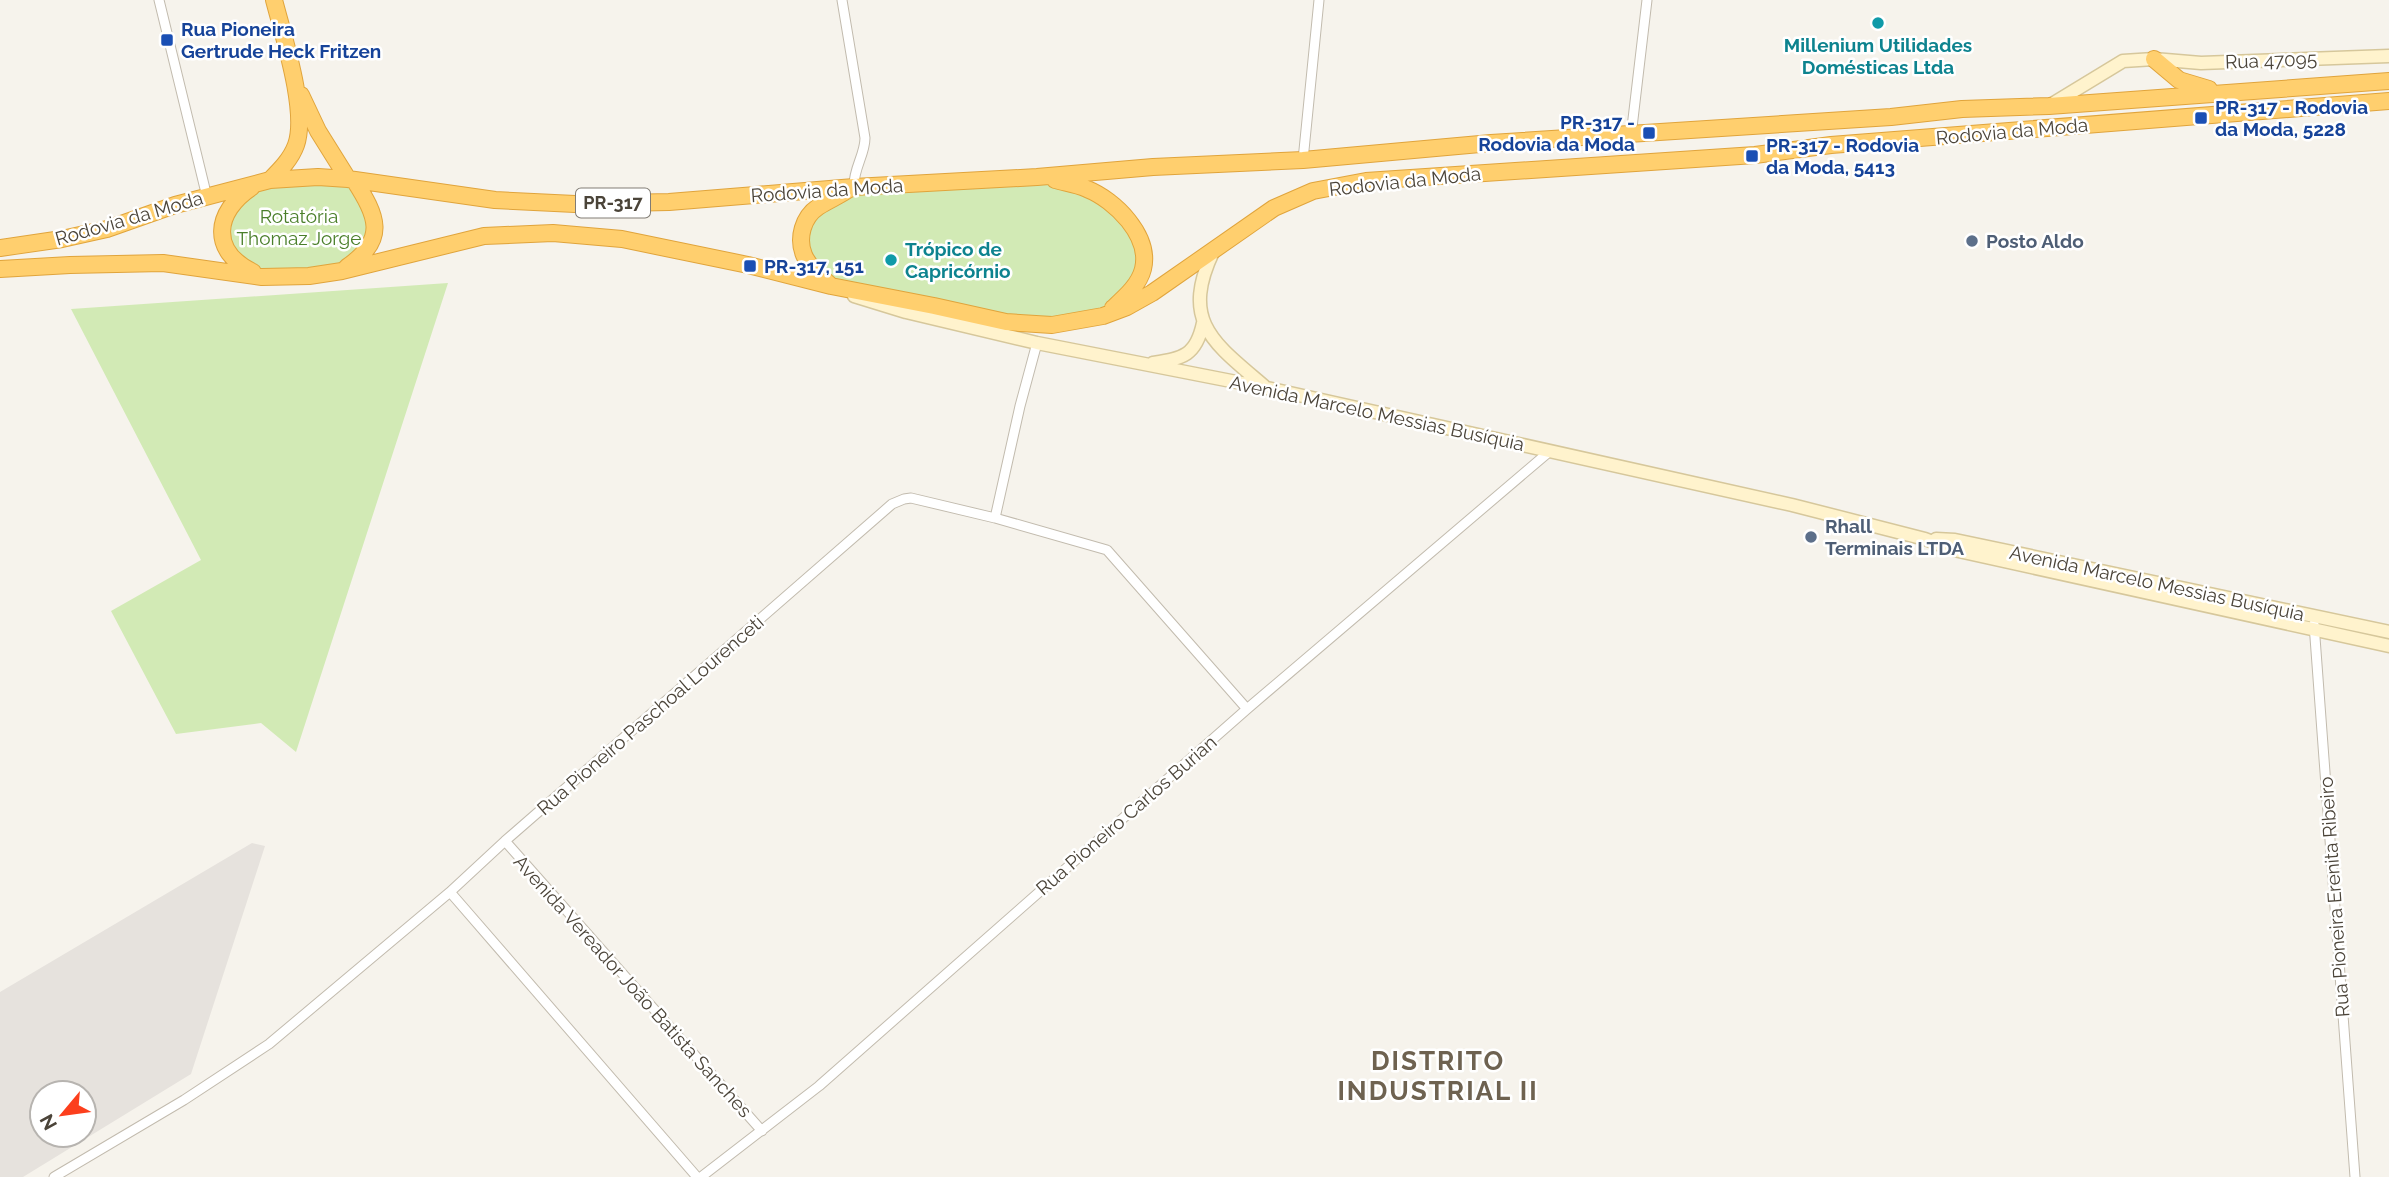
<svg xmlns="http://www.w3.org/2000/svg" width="2389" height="1177" font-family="Raleway,sans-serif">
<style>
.industrial{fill:#e6e2dd;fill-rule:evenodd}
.green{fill:#d2eab5}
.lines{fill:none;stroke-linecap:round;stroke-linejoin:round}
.street-casing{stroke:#c2bbae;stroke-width:11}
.secondary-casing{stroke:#d6c79b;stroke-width:15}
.highway-casing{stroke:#e0a43c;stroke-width:18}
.street{stroke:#fff;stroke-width:9}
.secondary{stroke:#fff3cd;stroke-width:12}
.highway{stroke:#ffcf6e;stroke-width:16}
.culture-dot{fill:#0f9aa8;stroke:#fff;stroke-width:2.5}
.transit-dot{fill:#1a4fb4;stroke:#fff;stroke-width:2.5}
.service-dot{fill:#5c6f8a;stroke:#fff;stroke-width:2.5}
.labels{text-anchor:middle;stroke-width:5;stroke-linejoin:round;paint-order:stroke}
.shield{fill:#fff;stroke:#817c74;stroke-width:2}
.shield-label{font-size:18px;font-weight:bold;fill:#4b4439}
.transit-label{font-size:19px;font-weight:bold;fill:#164399;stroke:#fff;text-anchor:start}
.culture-label{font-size:19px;font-weight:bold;fill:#0d838f;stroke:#fff}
.street-label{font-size:19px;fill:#4b4439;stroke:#fff}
.park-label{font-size:19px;fill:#4a7f2a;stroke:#fff}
.service-label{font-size:19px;font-weight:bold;fill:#4e5e75;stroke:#fff;text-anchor:start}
.district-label{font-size:26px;font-weight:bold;letter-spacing:2px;fill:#6e6250;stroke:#fff}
</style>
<rect width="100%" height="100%" fill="#f6f3ec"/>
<path class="industrial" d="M252,843l13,3 -74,228 -168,103h-23v-185zM42,1093h42v42h-42z"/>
<path class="green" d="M1037,177l52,12 48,45 6,35 -40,47 -51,9 -221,-39 -27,-31 3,-38 47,-30z
M348,179l27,51 -33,41 -80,6 -33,-23 -2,-44 30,-26z
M448,283l-152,469 -35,-29 -85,11 -65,-123 90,-51 -130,-251z"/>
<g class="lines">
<defs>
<path id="street" d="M159,0l48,197
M842,0l23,138c0,17 -12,31 -11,49
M1631,136l16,-136
M1303,160l16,-160
M995,518l25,-112 17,-63
M2314,624l41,553
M505,841l257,290
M450,892l247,285
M54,1177l130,-77 85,-56 181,-152 55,-51 387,-337 12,-5 7,-1 84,20 112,32 140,159
M701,1177l118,-91 428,-377 303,-258"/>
<path id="secondary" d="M2049,106l74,-45 31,-2 47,4 188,-7
M1213,252c-33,70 1,91 51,134
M854,296l52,16 131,31 230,45 525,117 133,34 29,11 435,96
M1153,363c30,-5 43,-7 50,-40
M1936,539l19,1 434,92"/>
<path id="highway" d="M2154,59l25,21 30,9
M301,95l17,36 30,48
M270,180c10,-10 21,-21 26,-35 12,-33 -13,-110 -22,-145
M1055,180c10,3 21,4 32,9 28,11 64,47 56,80 -4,16 -18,28 -30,39
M252,187c-38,25 -42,64 1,85
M0,248l62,-9 45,-10 68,-24 95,-25 48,-3 30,2 147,21 80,4 94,-2 185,-15 183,-10 116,-10 150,-7 188,-17 400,-26 71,-8 87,-3 340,-25
M347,267c41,-28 30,-51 7,-87
M0,269l70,-4 93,-2 99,14 47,-1 33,-5 142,-35 69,-3 69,6 126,26 83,21 103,20 72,16 46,3 51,-9 24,-9 25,-14 122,-85 39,-17 53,-10 389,-26 76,-10 558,-44
M829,284c-9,-8 -20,-17 -25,-29 -7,-17 -1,-38 14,-48 11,-7 23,-12 33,-19"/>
</defs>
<use href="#street" class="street-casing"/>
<use href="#secondary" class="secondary-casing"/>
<use href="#highway" class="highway-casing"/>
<use href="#street" class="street"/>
<use href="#secondary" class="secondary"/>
<use href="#highway" class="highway"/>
</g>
<g class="culture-dot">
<circle cx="1878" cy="23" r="7"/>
<circle cx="891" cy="260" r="7"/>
</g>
<g class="transit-dot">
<rect x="160" y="33" width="14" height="14" rx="3.5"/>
<rect x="2194" y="111" width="14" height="14" rx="3.5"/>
<rect x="1642" y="126" width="14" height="14" rx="3.5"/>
<rect x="1745" y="149" width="14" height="14" rx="3.5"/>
<rect x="743" y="259" width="14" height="14" rx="3.5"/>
</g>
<g class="service-dot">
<circle cx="1972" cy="241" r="7"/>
<circle cx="1811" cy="537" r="7"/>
</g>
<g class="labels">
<rect class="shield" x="576" y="188.5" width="74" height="29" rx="5"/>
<g class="shield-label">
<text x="613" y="209">PR-317</text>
</g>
<g class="transit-label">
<text x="181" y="36">Rua Pioneira<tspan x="181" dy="22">Gertrude Heck Fritzen</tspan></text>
<text x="2215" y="114">PR-317 - Rodovia<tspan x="2215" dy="22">da Moda, 5228</tspan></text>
<text x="1635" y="129" text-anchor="end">PR-317 -<tspan x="1635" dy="22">Rodovia da Moda</tspan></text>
<text x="1766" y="152">PR-317 - Rodovia<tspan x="1766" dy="22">da Moda, 5413</tspan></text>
<text x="764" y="273">PR-317, 151</text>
</g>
<g class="culture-label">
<text x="1878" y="52">Millenium Utilidades<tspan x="1878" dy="22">Domésticas Ltda</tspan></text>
<text x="905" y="256" text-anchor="start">Trópico de<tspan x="905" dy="22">Capricórnio</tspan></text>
</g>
<g class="street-label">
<text transform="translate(2271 60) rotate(-2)" y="7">Rua 47095</text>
<text transform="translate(2012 131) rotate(-5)" y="7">Rodovia da Moda</text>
<text transform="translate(1405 181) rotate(-6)" y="7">Rodovia da Moda</text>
<text transform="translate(827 190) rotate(-4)" y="7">Rodovia da Moda</text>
<text transform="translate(129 218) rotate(-16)" y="7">Rodovia da Moda</text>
<text transform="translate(1377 413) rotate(12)" y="7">Avenida Marcelo Messias Busíquia</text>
<text transform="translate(2157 583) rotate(12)" y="7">Avenida Marcelo Messias Busíquia</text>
<text transform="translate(650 715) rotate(-41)" y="7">Rua Pioneiro Paschoal Lourenceti</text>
<text transform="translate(1126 815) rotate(-41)" y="7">Rua Pioneiro Carlos Burian</text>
<text transform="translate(2334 897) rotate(-94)" y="7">Rua Pioneira Erenita Ribeiro</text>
<text transform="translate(633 986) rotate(48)" y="7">Avenida Vereador João Batista Sanches</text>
</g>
<g class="park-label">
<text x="299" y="223">Rotatória<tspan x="299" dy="22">Thomaz Jorge</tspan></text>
</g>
<g class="service-label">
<text x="1986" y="248">Posto Aldo</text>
<text x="1825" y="533">Rhall<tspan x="1825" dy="22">Terminais LTDA</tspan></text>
</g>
<g class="district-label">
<text x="1438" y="1070">DISTRITO<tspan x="1438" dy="30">INDUSTRIAL II</tspan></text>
</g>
</g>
<g transform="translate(63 1114) rotate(241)"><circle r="33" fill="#ffffff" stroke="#b7b4b0" stroke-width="2"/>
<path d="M0-5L12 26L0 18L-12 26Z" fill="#fc3f1d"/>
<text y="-10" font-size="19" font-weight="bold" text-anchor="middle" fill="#4b4439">N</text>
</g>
</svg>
